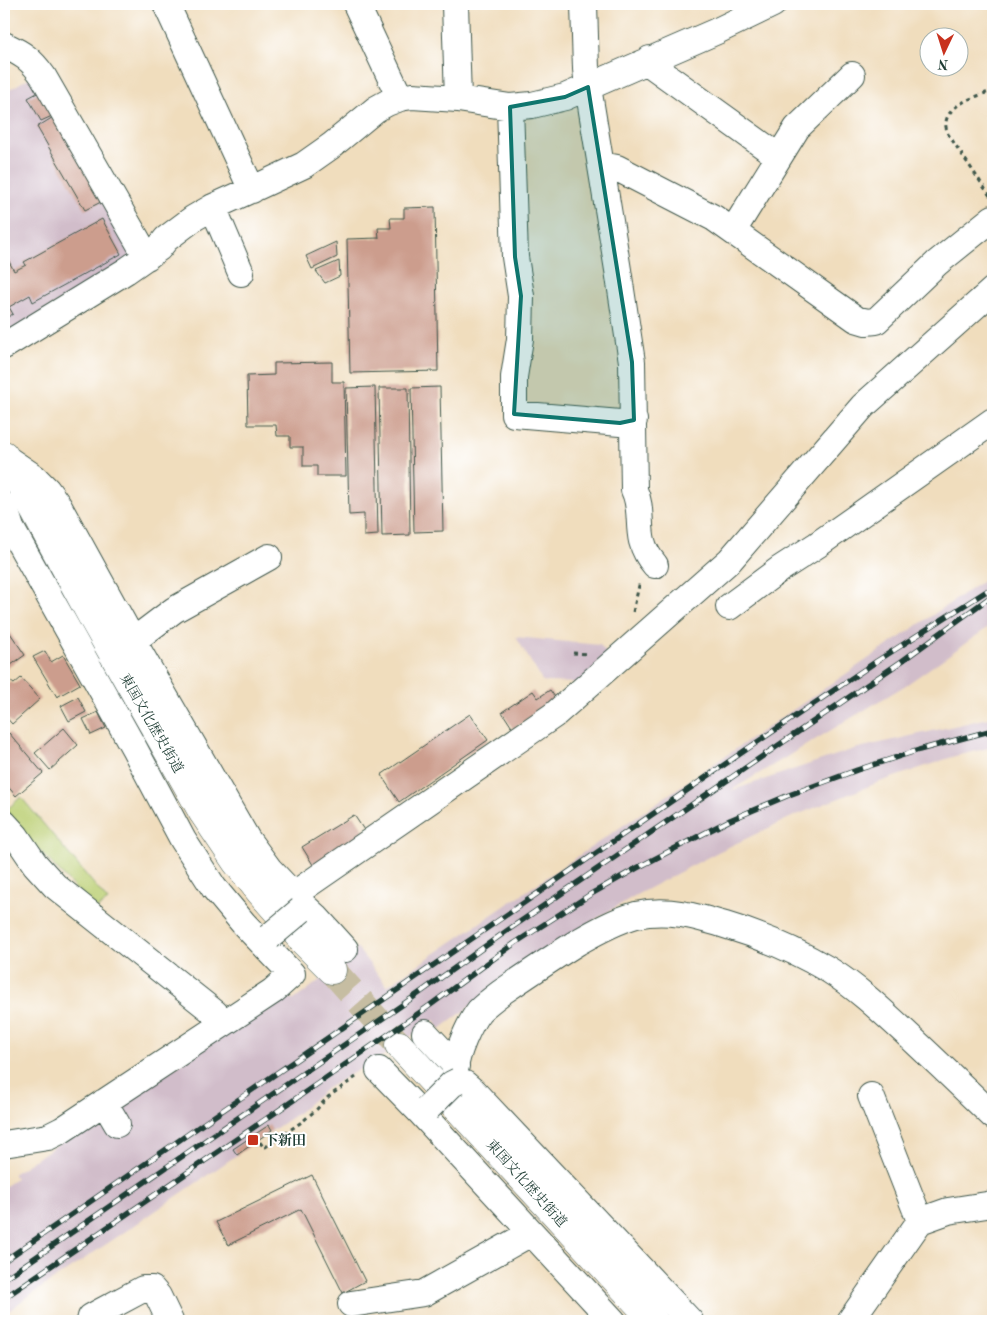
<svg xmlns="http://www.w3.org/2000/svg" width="997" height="1325" font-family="'Old Standard TT','Noto Serif JP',serif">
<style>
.industrial{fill:#d1bdca}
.green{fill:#bbcf73;stroke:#6d8654}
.building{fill:#cc9d8d}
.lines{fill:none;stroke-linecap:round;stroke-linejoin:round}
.highway-tunnel{stroke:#c6bda2;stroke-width:28;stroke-dasharray:28 14;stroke-linecap:butt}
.minor-casing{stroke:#3e5549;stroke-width:28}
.highway-casing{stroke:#3e5549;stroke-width:29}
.path{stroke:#3e5549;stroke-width:3;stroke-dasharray:4 4;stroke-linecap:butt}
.minor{stroke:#fff;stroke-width:26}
.highway{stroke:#fff;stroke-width:28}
.rail-casing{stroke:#1f3d34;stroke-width:5.5}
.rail{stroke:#fff;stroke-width:4;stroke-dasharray:11;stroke-linecap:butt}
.minor-bridge-casing{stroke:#3e5549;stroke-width:28;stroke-linecap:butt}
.minor-bridge{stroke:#fff;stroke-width:26}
.marked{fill:#0f766e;fill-opacity:0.2;stroke:#0f766e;stroke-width:4;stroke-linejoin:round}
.poi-dot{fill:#c8321e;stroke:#fff;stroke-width:2}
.labels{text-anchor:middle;stroke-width:4;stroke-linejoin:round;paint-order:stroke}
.street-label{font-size:14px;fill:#1f3d34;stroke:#fff}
.poi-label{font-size:14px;font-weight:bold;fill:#1f3d34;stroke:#fff;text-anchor:start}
</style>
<rect width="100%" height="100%" fill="#fff"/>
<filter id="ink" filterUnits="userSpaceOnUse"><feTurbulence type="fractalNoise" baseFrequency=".02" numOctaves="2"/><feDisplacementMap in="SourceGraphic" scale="10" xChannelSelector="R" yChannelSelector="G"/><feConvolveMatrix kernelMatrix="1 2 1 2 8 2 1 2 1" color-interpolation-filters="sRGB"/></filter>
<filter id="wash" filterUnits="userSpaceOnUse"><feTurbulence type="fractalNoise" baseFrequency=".0096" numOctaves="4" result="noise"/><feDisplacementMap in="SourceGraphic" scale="20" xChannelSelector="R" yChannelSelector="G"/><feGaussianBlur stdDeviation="1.12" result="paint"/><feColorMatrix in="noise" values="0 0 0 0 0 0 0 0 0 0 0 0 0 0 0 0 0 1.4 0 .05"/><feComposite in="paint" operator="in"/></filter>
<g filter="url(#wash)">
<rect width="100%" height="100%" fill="#f0ddbd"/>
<path class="industrial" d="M35,74l97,183 -128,79v-243z
M993,574v50l-87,61 -176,106 124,-42 139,-32v30l-38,9 -78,27 -83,33 -76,36 -82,43 -87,52 -109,82 -6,-9 -51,36 -56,32 -29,25 -163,112 -112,75 -19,15v-128l12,-9 -3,-4 271,-179 10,5 21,-16 42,-36 30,38z
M516,637l84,8 7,9 -25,29 -39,-1z"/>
<path class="green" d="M21,797l87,104 -13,9 -91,-98z"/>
<g id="blocks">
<path class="building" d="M39,92l13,24 -11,5 -13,-23z
M55,116l48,85 -18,9 -48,-83z
M435,207l3,164 -88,2 -3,-134 32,-1 -1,-10h13l-1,-10h14v-10z
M102,219l19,35 -88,48 -3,-7 -21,12 4,7 -9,5v-67l10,19 12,-6 -2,-3z
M336,242l1,15 -25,12 -6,-13z
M339,261l1,15 -15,7 -9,-12z
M332,362v20h12l2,94h-29v-10h-14v-19h-13v-11h-13l-1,-11h-28l-1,-49 27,-1v-12z
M375,387l3,148 -14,1v-22l-15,1 -3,-127z
M440,387l3,144 -29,1 -3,-144z
M379,388h29l2,147 -28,1z
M6,627l19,28 -21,15v-41z
M45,651l6,11 12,-7 17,29 -23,13 -24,-40z
M21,678l19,21 -28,25 -8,-9v-28l6,-6 4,3z
M550,690l7,10 -44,29 -11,-17 31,-21 5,7z
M78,697l8,15 -17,9 -8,-15z
M98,712l8,16 -15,7 -8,-16z
M470,714l18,26 -89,62 -18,-27z
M64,728l14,17 -28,25 -15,-17z
M9,733l34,40 -27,23 -12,-14v-44z
M354,815l12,18 -51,35 -13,-21z
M269,1125l3,5 -35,25 -4,-6z
M312,1175l53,106 -22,12 -42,-84 -73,36 -12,-23z"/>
</g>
</g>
<g filter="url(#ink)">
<use href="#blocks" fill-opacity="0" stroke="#3e5549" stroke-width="1"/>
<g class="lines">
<path class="highway-tunnel" d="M332,970l67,75"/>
<defs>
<path id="minor" d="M166,4l86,186
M356,4l44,94
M455,4l3,95
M584,4l2,65 2,18 30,183 14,92 2,128c8,16 4,34 8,51 2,8 7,17 13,24
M4,45c19,9 27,14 39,31l104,181
M650,59l4,8 125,90
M510,107l5,150 6,39 -1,43 -6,38v37l106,9 14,-3
M601,165l16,3 97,50 142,101 10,3 10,-1 61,-58 56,-45
M213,207l28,66
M733,231l64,-103 55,-53
M4,346l122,-75 33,-23 7,-9 28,-21 19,-11 42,-19 49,-23 27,-19 45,-37 11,-6 13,-5 12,-2 46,3 52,8 22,-2 33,-8 152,-66 56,-27
M5,465l1,-7 28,19 13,13 11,15 75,136 114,198 22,30 35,37 12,11 29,32
M4,506l7,22 123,220 49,92 31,48 30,36 48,50 -19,17 -211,139 -14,7 -44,7
M729,607l51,-38 37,-24 176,-124
M133,641l41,-31 95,-53
M4,823l12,13 19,28 20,22 160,127 8,11
M295,896l8,-8 251,-173 176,-155 133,-154 130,-116
M425,1033l31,33
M379,1070l42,43
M871,1096l49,125
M104,1102l13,22
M427,1109l-6,4 192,208
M351,1304l73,-11 107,-60
M90,1321l1,-4 9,-5 43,-23h9l6,7 12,25
M690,1321l-217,-230 -8,-7 -7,-3c-1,-3 -3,-6 -3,-11 1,-16 14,-46 24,-59 7,-7 15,-13 23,-19 25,-17 50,-34 76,-50 19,-11 37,-21 58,-27 32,-7 59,1 89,10 37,11 72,26 104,45 29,18 54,42 79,65 29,27 57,54 85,81
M850,1321l70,-100 28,-10 45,-7"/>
<path id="highway" d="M4,455l88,162 111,196 33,49 24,30 44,50 28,28
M399,1045l255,276"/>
</defs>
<use href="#minor" class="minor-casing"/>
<use href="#highway" class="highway-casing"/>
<path class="path" d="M990,196l-42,-62c-1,-3 -3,-8 -2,-12 2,-18 33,-27 47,-31
M633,612l7,-31
M573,653l15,1
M254,1143l2,1 3,-3 5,7 39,-27 14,-12 11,-12 28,-20"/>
<use href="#minor" class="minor"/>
<use href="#highway" class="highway"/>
<defs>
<path id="rail" d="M4,1261l746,-514 127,-86 116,-74
M4,1279l414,-285 90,-64 394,-269 91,-66
M4,1298l319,-218 106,-74 86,-63 76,-49 46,-26 93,-48 59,-25 68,-25 62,-20 74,-20"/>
</defs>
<use href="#rail" class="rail-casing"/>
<use href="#rail" class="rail"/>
<defs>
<path id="minor-bridge" d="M269,937l32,-27
M427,1109l25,-25 6,-3"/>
</defs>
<use href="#minor-bridge" class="minor-bridge-casing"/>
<use href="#minor-bridge" class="minor-bridge"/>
</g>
</g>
<path class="marked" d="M588,87l44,275 2,58 -14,3 -106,-9 7,-118 -6,-39 -5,-150 55,-10z"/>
<rect class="poi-dot" x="247" y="1134" width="12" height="12" rx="2.5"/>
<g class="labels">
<g class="street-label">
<text transform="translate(152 723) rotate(60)" y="5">東国文化歴史街道</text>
<text transform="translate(527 1183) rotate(48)" y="5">東国文化歴史街道</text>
</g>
<g class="poi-label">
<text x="264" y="1145">下新田</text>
</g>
</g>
<rect width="997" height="1325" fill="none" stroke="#fff" stroke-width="20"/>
<g transform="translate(944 52) rotate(184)"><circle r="24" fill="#ffffff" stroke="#a5b1ae"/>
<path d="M0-4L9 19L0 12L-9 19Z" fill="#c8321e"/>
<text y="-8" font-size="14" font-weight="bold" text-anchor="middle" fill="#1f3d34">N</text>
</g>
</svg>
